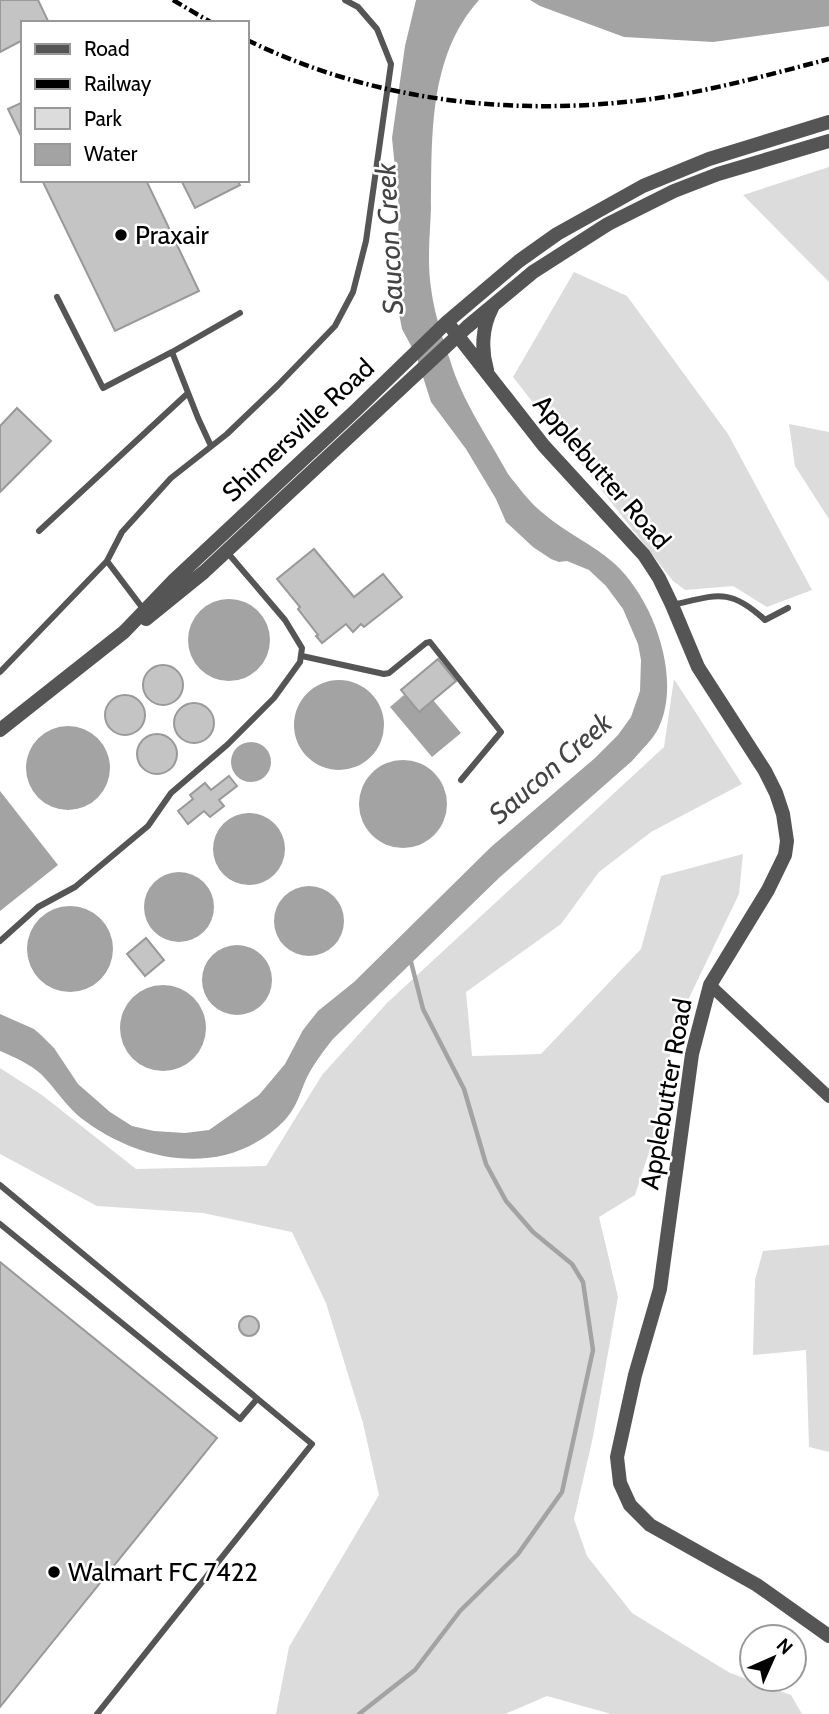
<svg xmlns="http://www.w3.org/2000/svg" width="829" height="1714" font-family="Cabin,sans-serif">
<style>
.green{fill:#dcdcdc}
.water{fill:#a3a3a3}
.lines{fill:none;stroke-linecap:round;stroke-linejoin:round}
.stream{stroke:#a3a3a3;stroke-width:4.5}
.building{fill:#c4c4c4;stroke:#999;stroke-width:2}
.service{stroke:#555;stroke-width:6}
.minor{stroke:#555;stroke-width:12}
.tertiary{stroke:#555;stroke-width:14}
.rail{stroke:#000;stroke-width:4.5;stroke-dasharray:10 3.5 2 3.5;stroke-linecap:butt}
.poi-dot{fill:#000;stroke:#fff;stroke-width:2.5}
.labels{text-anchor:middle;stroke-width:5;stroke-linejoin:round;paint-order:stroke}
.poi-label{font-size:26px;fill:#000;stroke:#fff;text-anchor:start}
.street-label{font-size:26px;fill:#000;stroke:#fff}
.water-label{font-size:28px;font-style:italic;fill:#444;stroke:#fff}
</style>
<rect width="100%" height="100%" fill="#fff"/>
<path class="green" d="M829,167v115l-86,-87z
M574,272l53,24 101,138 84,156 -45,17 -34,-21 -48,4 -12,-9 -160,-204z
M789,424l40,8v87l-34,-53z
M674,679l68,105 -91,48 -52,40 -38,52 -95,68 6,64 69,-2 100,-105 20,-73 82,-22 -4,40 -63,131 -21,109 -20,61 -36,22 19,80 -25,140 -19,82 13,37 45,57 98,60 61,22 11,19h-191l-64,-18 -42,18h-229l13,-67 90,-152 -16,-72 -37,-120 -34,-71 -89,-19 -106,-7 -97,-52v-86l42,27 94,74 130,-3 56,-91 65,-72 277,-256z
M829,1245v207l-20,-5 -3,-97 -53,5 2,-75 8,-29z"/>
<path class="water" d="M416,0h63c-51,57 -47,137 -48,208 -1,27 -4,53 0,80 3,24 11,49 19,72 12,41 38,77 58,114 11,14 22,29 36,40 22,19 49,30 71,50 38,35 67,113 44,163 -6,13 -18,23 -27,34l-132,116 -167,162c-11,14 -22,28 -29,45 -5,13 -9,25 -20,37 -58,58 -143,43 -203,-3 -15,-12 -26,-30 -40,-44 -11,-10 -27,-17 -41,-23v-37l34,15 8,7 12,12 24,36 32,28 22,14 22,5 31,2 24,-3 50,-35 26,-31 18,-34 15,-19 36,-29 137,-135 104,-89 23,-23 13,-18 9,-26 1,-31 -3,-16 -15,-35 -17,-23 -17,-16 -22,-9 -8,1 -8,-3 -18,-12 -27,-25 -10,-23 -30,-50 -35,-47 -15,-47 -14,-26 -6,-31 3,-90 -7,-70 13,-92z
M530,0h299v26l-116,16 -89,-5 -84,-31z
M188 640a41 41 0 1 1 82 0a41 41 0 1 1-82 0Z
M294 725a45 45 0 1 1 90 0a45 45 0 1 1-90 0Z
M404,695l15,17 14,-12 28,33 -29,24 -42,-50z
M26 768a42 42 0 1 1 84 0a42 42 0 1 1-84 0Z
M231 762a20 20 0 1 1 40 0a20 20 0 1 1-40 0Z
M359 804a44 44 0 1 1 88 0a44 44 0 1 1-88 0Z
M0,791l58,74 -58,46z
M213 849a36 36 0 1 1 72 0a36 36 0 1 1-72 0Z
M144 907a35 35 0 1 1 70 0a35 35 0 1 1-70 0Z
M274 921a35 35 0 1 1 70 0a35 35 0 1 1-70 0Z
M27 949a43 43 0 1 1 86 0a43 43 0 1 1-86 0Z
M202 980a35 35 0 1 1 70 0a35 35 0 1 1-70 0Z
M120 1028a43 43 0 1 1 86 0a43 43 0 1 1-86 0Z"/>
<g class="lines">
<path class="stream" d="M359,1714l56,-44 45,-59 58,-57 44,-62 31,-142 -10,-68 -11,-18 -39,-32 -27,-31 -20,-37 -22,-75 -41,-80 -13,-51"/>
</g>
<path class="building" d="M0,0h38l11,23h-26v17l-23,12z
M23,102v38l-15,-31z
M42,180h104l53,111 -84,40z
M181,180h56l3,5 -45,23z
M17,408l34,33 -51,51v-66z
M314,549l40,48 29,-23 19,23 -38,30 -3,-3 -8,8 -7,-8 -24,19 -6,-7 2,-1 -20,-26 2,-2 -23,-28z
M438,659l18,22 -37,31 -18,-22z
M143 685a20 20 0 1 1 40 0a20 20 0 1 1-40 0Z
M105 715a20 20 0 1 1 40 0a20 20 0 1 1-40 0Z
M174 723a20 20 0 1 1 40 0a20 20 0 1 1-40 0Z
M137 754a20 20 0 1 1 40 0a20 20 0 1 1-40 0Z
M229,776l8,10 -18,14 5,6 -14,11 -6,-6 -16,13 -10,-13 15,-12 -3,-4 15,-12 6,7z
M146,938l18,22 -19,16 -18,-22z
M0,1262l217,176 -217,269z
M239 1326a10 10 0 1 1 20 0a10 10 0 1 1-20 0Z"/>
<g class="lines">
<path class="service" d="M57,297l46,91 69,-36
M211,446l-13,-28 -26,-66 68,-39
M39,531l149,-138
M107,561l37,49
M672,605c45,-10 57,-18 93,15l23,-12
M302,656l82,18 5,-1 37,-30 4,-1 71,90 -40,48
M0,672l107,-111 15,-29 49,-54 56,-44 51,-49 57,-59 18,-34 13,-51 25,-177 -14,-35 -19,-22 -13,-7
M0,941l38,-34 37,-20 73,-61 23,-33 56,-48 47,-47 26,-36 2,-14 -17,-28 -58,-68
M0,1185l312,259 -215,270
M0,1224l240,195 17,-20"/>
<path class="minor" d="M710,985l119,112"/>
<path class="tertiary" d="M447,322l97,124 100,109 15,23 13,27 26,62 67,104 11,22 7,21 4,27 -2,14 -17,35 -58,95 -18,69 -32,235 -25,86 -18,82 3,26 10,22 20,20 107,60 72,51
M487,370c-6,-20 -5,-43 5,-62
M146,619l58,-47 263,-245 66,-55 75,-48 66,-33 44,-17 111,-33
M0,730l124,-98 50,-52 180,-168 93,-90 72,-61 38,-27 86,-48 66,-27 120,-37"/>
<path class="rail" d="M173,0l39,23
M247,40c137,67 293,80 442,53 47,-9 94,-22 140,-34"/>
</g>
<g class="poi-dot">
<circle cx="121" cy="235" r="7"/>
<circle cx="54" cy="1572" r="7"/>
</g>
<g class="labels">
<g class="poi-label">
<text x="135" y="244">Praxair</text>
<text x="68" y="1581">Walmart FC 7422</text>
</g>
<g class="street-label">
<text transform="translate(298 430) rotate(-43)" y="9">Shimersville Road</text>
<text transform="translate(602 472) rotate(49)" y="9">Applebutter Road</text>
<text transform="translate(666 1094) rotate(-80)" y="9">Applebutter Road</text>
</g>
<g class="water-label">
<text transform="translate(389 239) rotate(-93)" y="10">Saucon Creek</text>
<text transform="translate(550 768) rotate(-41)" y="10">Saucon Creek</text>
</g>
</g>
<rect x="21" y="21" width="228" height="161" fill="#ffffff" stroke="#999999" stroke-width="2"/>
<rect x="35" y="44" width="35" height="10" fill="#555555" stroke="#999999" stroke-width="2"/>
<text x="84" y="56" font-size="21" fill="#000000">Road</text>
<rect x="35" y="79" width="35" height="10" fill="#000000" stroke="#999999" stroke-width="2"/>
<text x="84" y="91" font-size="21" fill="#000000">Railway</text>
<rect x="35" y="108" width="35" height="21" fill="#dcdcdc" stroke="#999999" stroke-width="2"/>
<text x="84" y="126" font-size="21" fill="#000000">Park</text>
<rect x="35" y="144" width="35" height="21" fill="#a3a3a3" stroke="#999999" stroke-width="2"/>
<text x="84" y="161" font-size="21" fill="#000000">Water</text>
<g transform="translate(773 1658) rotate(45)"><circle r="33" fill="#ffffff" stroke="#999999" stroke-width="2"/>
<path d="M0-5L12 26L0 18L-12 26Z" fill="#000000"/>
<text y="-10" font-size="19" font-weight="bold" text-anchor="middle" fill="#000000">N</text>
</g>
</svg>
